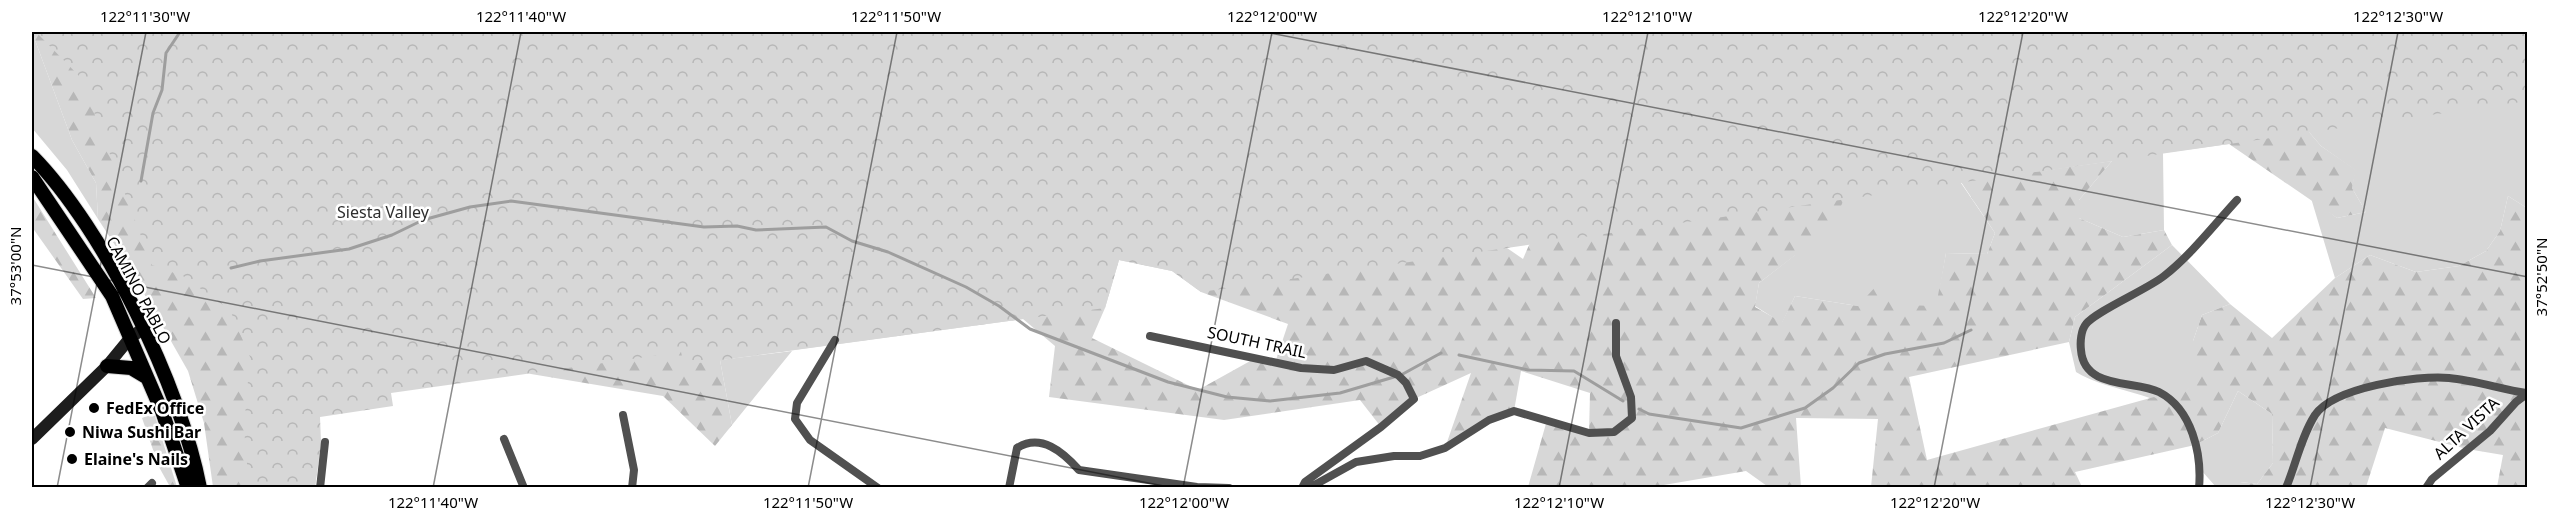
<svg xmlns="http://www.w3.org/2000/svg" width="2559" height="519" font-family="'Noto Sans',sans-serif">
<style>
.green{fill:#d7d7d7}
.forest{fill:url(#forest-firs);fill-rule:evenodd}
.park{fill:url(#park-crowns)}
.lines{fill:none;stroke-linecap:round;stroke-linejoin:round}
.stream{stroke:#9e9e9e;stroke-width:3}
.primary-casing{stroke:#dbdbdb;stroke-width:16}
.street{stroke:#505050;stroke-width:8}
.secondary{stroke:#1d1d1d;stroke-width:12}
.primary{stroke:#000;stroke-width:14}
.ticks{fill:none;stroke:#000;stroke-width:1.5;stroke-opacity:0.45}
.poi-dot{fill:#000;stroke:#fff;stroke-width:2}
.labels{text-anchor:middle;stroke-width:5;stroke-linejoin:round;paint-order:stroke}
.park-label{font-size:16px;fill:#2e2e2e;stroke:#fff}
.street-label{font-size:16px;fill:#000;stroke:#fff}
.poi-label{font-size:16px;font-weight:bold;fill:#000;stroke:#fff;text-anchor:start}
.neatline{fill:none;stroke:#000;stroke-width:2}
.ticks-label{font-size:15px;text-anchor:middle;fill:#000}
</style>
<defs>
<pattern id="forest-firs" width="22" height="20" patternUnits="userSpaceOnUse" patternTransform="scale(1.5)"><rect width="22" height="20" fill="#d7d7d7"/><path d="M5 1l3.5 6h-7zM16 11l3.5 6h-7z" fill="#b7b7b7"/></pattern>
<pattern id="park-crowns" width="20" height="18" patternUnits="userSpaceOnUse" patternTransform="scale(1.5)"><rect width="20" height="18" fill="#d7d7d7"/><path d="M2 6a3 3 0 1 1 6 0M12 15a3 3 0 1 1 6 0" fill="none" stroke="#b7b7b7"/></pattern>
</defs>
<rect width="100%" height="100%" fill="#fff"/>
<path class="green" d="M32,32l40,108 24,43 2,36 -31,-49 -35,-42z
M2527,32v176l-19,-12 -8,35 -14,20 -27,15 -43,6 -46,-17 -35,23 -24,-80 26,20 29,-6 -14,-24 3,-18 -34,-24 -12,-14h-123l-23,21 1,77 -41,7 -44,-19v-18l33,-39 -151,22 34,50 -8,21 -41,-1 -9,53h-79l-63,-10 -13,27 -27,-17 4,-23 36,-28 -16,-155z
M2172,245l58,59 -28,11 -9,26v43l-22,24c-30,-18 -65,-18 -95,-36l-7,-30 6,-25z
M792,351l-60,74 -12,-65z
M2238,391l34,23 1,49 -16,21 -16,-2 -3,5h-22l-15,-17 -6,-25 23,-12z"/>
<path class="forest" d="M32,32h1037l438,216 16,11 6,-14 28,-35 287,-11 -12,28 -73,56 -4,24 27,15 13,-26 63,10 19,-21 22,20 37,1 10,-53 41,1 8,-21 -34,-51 151,-21 -33,39v18l44,19 41,-7 8,15 -97,72 -6,25 -160,35 18,83 227,-63 17,10 22,-24v-42l9,-26 28,-11 42,34 63,-60 35,-23 46,17 43,-6 27,-15 14,-20 8,-35 19,12v279h-30l6,-32 -36,-6 -82,-21 -19,59h-128l2,-5 17,2 16,-21 -1,-49 -34,-23 -20,42 -23,12 -120,27 7,15h-211l7,-68 -82,-1 5,69 -34,-1 -21,-15 -94,16h-124l19,-67 42,13 1,-40 -69,-22 -7,40 -25,9 -44,28 26,-75 -57,26 -33,28 -21,-27 -136,20 -175,-23 6,-51 -32,-27 -303,41 12,65 -17,21 -52,-50 -132,-22 -269,-93 59,161 -6,45h-102l-9,-64 -16,-52 -62,-109 -28,-43 -2,-36 -24,-43zM1119,260l53,11 29,21 87,32 -13,39 -23,-3 -54,30 -106,-52 13,-30z
M2269,124l40,8 12,14 35,24 -4,18 14,24 -29,6 -108,-74 -66,9 23,-21z
M32,196l64,102 -13,1 -51,-72z
M154,413l23,74h-11l3,-2 -10,-18 -17,-49z"/>
<path class="park" d="M36,32h2491l1,69 -1327,191 -29,-21 -53,-11 -14,48 -421,57 -3,-13 -290,41 2,13 -73,11 1,25 -6,45 -66,1 -5,-60 6,-71 -20,-47 -47,-34 -31,-11 -71,-187z"/>
<g class="lines">
<path class="stream" d="M141,181l12,-68 9,-23 4,-37 14,-21
M231,268l29,-7 89,-12 43,-14 31,-15 47,-13 41,-6 193,26 33,-1 19,4 70,-3 26,14 36,11 78,35 33,19 31,23 138,53 59,15 43,4 70,-8 54,-16
M1459,355l69,15 46,1 49,30
M1401,375l40,-22
M1639,409l10,5 92,14 64,-20 28,-20 26,-25 26,-9 59,-11 27,-13"/>
<defs>
<path id="primary" d="M32,156c72,73 149,231 168,332
M32,177l80,119 51,118 25,74
M107,366l24,2 15,9"/>
</defs>
<use href="#primary" class="primary-casing"/>
<path class="street" d="M1150,336l151,32 33,2 32,-9 32,14 8,8 8,16 -33,28 -76,55 -3,6
M835,340l-38,63 -2,16 15,21 68,48
M623,415l11,55 -2,18
M504,439l20,49
M147,488l5,-5
M320,488l5,-46
M1009,488l8,-40c24,-15 46,4 62,22l118,17 32,1
M1309,488l47,-26 38,-6h26l25,-8 44,-28 25,-9 75,22 25,-1 18,-14 -1,-21 -15,-41v-33
M2199,488c3,-34 -7,-79 -40,-96 -24,-12 -75,-2 -78,-42 -1,-8 0,-20 5,-26 10,-13 62,-35 78,-48 27,-21 50,-51 73,-76
M2286,488c10,-24 15,-51 29,-73 19,-28 102,-40 134,-37 24,2 52,11 77,15
M2426,488l6,-9 58,-48 26,-29 12,-9"/>
<path class="secondary" d="M32,439l75,-73 23,-28 14,-10"/>
<use href="#primary" class="primary"/>
</g>
<path class="ticks" d="M1265,32l1263,245M32,265l1142,223M57,488l89,-456M433,488l88,-456M808,488l89,-456M1183,488l89,-456M1559,488l89,-456M1934,488l89,-456M2310,488l88,-456"/>
<g class="poi-dot">
<circle cx="94" cy="408" r="6"/>
<circle cx="70" cy="432" r="6"/>
<circle cx="72" cy="459" r="6"/>
</g>
<g class="labels">
<g class="park-label">
<text x="383" y="218">Siesta Valley</text>
</g>
<g class="street-label">
<text transform="translate(139 290) rotate(62)" y="6">CAMINO PABLO</text>
<text transform="translate(1257 342) rotate(12)" y="6">SOUTH TRAIL</text>
<text transform="translate(2466 428) rotate(-43)" y="6">ALTA VISTA</text>
</g>
<g class="poi-label">
<text x="106" y="414">FedEx Office</text>
<text x="82" y="438">Niwa Sushi Bar</text>
<text x="84" y="465">Elaine's Nails</text>
</g>
</g>
<rect width="2559" height="519" fill="none" stroke="#ffffff" stroke-width="66"/>
<rect x="33" y="33" width="2493" height="453" class="neatline"/>
<g class="ticks-label">
<text x="145" y="22">122°11'30"W</text>
<text x="521" y="22">122°11'40"W</text>
<text x="896" y="22">122°11'50"W</text>
<text x="1272" y="22">122°12'00"W</text>
<text x="1647" y="22">122°12'10"W</text>
<text x="2023" y="22">122°12'20"W</text>
<text x="2398" y="22">122°12'30"W</text>
<text transform="translate(16 266) rotate(-90)" y="5">37°53'00"N</text>
<text transform="translate(2542 277) rotate(-90)" y="5">37°52'50"N</text>
<text x="433" y="508">122°11'40"W</text>
<text x="808" y="508">122°11'50"W</text>
<text x="1184" y="508">122°12'00"W</text>
<text x="1559" y="508">122°12'10"W</text>
<text x="1935" y="508">122°12'20"W</text>
<text x="2310" y="508">122°12'30"W</text>
</g>
</svg>
